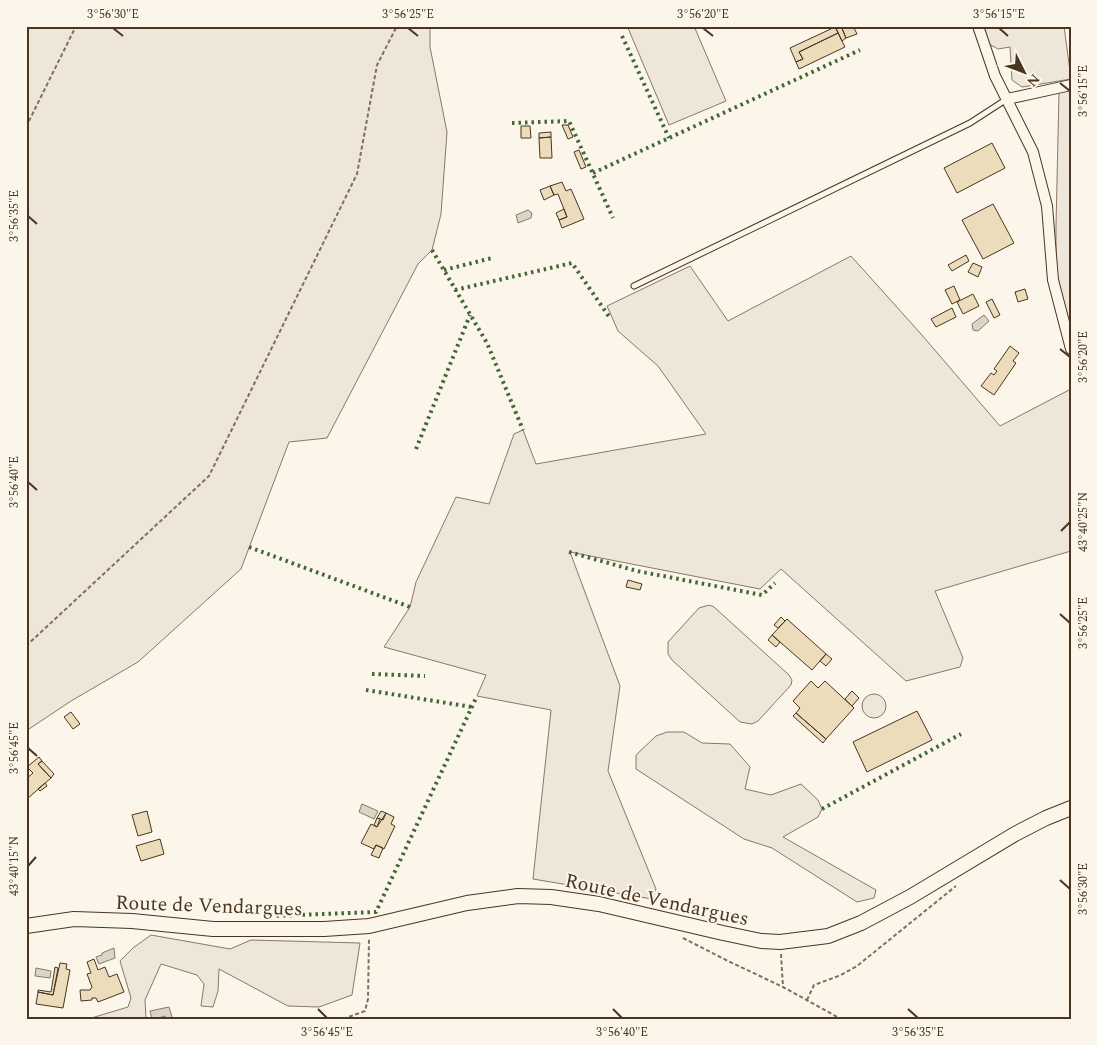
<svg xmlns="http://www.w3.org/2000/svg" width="1097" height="1045" font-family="Spectral,serif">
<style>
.green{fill:#ede6d9;stroke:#887966}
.water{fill:#dcd4c6;stroke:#887966}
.building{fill:#ecdcbc;stroke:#4a3520}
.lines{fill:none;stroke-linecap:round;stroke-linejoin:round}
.service-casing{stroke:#4a3520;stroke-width:7}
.minor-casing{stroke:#4a3520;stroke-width:12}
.tertiary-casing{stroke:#4a3520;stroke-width:16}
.path{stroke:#7f6f5c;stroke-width:2;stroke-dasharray:4 2.5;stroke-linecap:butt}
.service{stroke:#fbf6e9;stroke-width:5}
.minor{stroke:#fbf6e9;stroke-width:10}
.tertiary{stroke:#fbf6e9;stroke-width:14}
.hedge{stroke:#436837;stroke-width:4;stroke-dasharray:2.5 4;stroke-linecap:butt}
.ticks{fill:none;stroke:#4a3520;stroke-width:2}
.labels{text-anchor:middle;stroke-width:4;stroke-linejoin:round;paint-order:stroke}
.street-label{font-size:20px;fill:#4a3520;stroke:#fbf6e9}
.neatline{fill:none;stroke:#4a3520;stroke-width:2}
.ticks-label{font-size:12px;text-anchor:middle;fill:#4a3520}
</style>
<rect width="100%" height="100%" fill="#fbf6e9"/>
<path class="green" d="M26,26h404v21l17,85 -6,82 -9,36 -14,14 -91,174 -38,4 -48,127 -103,93 -67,39 -45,30z
M632,26h62l32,75 -57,24 -41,-97z
M983,26h81l7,53 -49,8 -10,-7 -2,-33 -12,2 -9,-5z
M1071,90v244l-15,-57v-51l3,-134z
M851,256l70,78 79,92 71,-37v162l-136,40 28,67 -3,9 -54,14 -125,-112 -21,20 -190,-37 50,134 -12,85 48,118 -4,10 -119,-20 18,-169 -74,-14 9,-21 -102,-28 26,-40 6,-25 40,-85 33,7 25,-70 9,-4 13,34 170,-30 -48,-68 -40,-35 -11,-25 83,-40 38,55z
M709,605l5,2 75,68 3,5 -1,5 -33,36 -6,3 -12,-2 -68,-62 -4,-6v-12l31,-34z
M862 706a12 12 0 1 1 24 0a12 12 0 1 1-24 0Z
M667,732h17l18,11 28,1 20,23 -5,22 26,6 30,-11 17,16 4,9 -4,8 -35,20 93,53 -2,8 -17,4 -85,-54 -28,-9 -108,-70v-14l20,-19z
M151,935l79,14 21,-9 109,3 -8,52 -33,12 -31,-1 -69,-37 -1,22 -5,16 -12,-1 3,-22 -7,-9 -36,-11 -16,36 1,19h-58l40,-12 3,-9 -11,-37 13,-13z"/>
<path class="water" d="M528,210l4,3 -1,5 -13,5 -2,-8z
M984,315l5,6 -11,10 -5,-1 -1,-6z
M362,804l16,7 -4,8 -15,-7z
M114,948l1,10 -16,6 -3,-7 6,-2v-2z
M36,968l15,3 -1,7 -15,-2z
M169,1007l3,10 -6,2 -1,-3 -4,1v2h-9l-2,-8z"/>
<path class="building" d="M835,26h6l5,12 -4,3z
M841,26h12l4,8 -11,4z
M835,27l3,6 -39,19 4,7 -7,3 -6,-14z
M838,33l7,14 -46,22 -3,-7 7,-3 -4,-7z
M562,125h6l5,12 -5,2z
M521,126h9l1,12h-10z
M551,132v5l-12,1v-5z
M551,137l1,21h-12l-1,-20z
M992,143l13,25 -48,25 -13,-25z
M579,150l7,17 -5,2 -7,-17z
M562,182l4,9 5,-2 13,30 -22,9 -3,-8 8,-3 -9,-23 -4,1 -4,-9z
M550,186l4,9 -10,5 -4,-10z
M993,204l21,39 -31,16 -21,-39z
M564,209l3,8 -8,3 -3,-7z
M966,255l3,6 -17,10 -4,-6z
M973,263l9,4 -4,10 -10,-5z
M954,286l6,14 -8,4 -7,-14z
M1025,289l3,10 -10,3 -3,-10z
M973,294l6,12 -16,8 -6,-12z
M992,299l8,16 -6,3 -8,-16z
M952,308l4,9 -20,10 -5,-8z
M1010,346l9,7 -6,8 3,2 -22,32 -13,-9 10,-13 3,2 3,-4 -3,-2z
M628,580l14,4 -2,6 -14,-3z
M781,617l4,4 -7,7 -4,-3z
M787,619l39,35 -14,16 -40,-35z
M772,635l8,7 -4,5 -8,-7z
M826,654l6,5 -6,7 -6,-5z
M811,681l7,7 7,-7 29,27 -28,31 -30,-26 4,-5 -7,-7z
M852,691l7,7 -7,8 -7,-7z
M917,711l15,29 -65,32 -14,-30z
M71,712l9,12 -7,5 -9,-12z
M796,713l30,26 -3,4 -30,-27z
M39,757l3,4 -4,3 13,14 -24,21 -1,-20 7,-6 -6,-6z
M42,761l12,13 -3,4 -13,-14z
M45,783l2,3 -7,5 -2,-2z
M147,811l5,21 -14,4 -6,-21z
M381,811l5,2 -3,7 -6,-2z
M386,813l8,4 -3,7 4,2 -11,23 -8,-4 -2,4 -13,-6 10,-19 6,3z
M377,818l3,1 -3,8 -3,-2z
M160,839l4,15 -23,7 -5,-15z
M376,845l7,3 -4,10 -8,-3z
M94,959l4,11 7,-3 4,10 8,-3 7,18 -26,10 -2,-4h-4v2l-11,1 -1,-11h10l2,-3 -5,-13 4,-1 -4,-11z
M60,963l7,1 -1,5 4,1 -7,38 -27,-4 2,-12 15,3z
M55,967l3,1 -5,27 -15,-3v-2l13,2z"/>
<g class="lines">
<defs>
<path id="service" d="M634,286l336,-163 37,-24"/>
<path id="minor" d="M978,26l17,50 38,76 14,54 6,74 18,69
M1007,99l64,-14"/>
<path id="tertiary" d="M26,926l48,-7 58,2 81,8h111l45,-3 98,-23 51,-7 33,1 48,7 124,29 38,8 19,1 48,-6 33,-13 49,-26 105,-63 31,-16 25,-10"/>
</defs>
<use href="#service" class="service-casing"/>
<use href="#minor" class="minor-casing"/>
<use href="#tertiary" class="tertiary-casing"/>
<path class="path" d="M26,127l50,-101
M26,646l183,-170 148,-302 20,-109 20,-39
M683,938l43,22 57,27 58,32
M781,954l2,33
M807,1000l7,-15 27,-10 16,-9 99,-80
M343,1019l22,-8 3,-12 1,-60"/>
<use href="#service" class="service"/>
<use href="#minor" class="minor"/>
<use href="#tertiary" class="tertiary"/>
<path class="hedge" d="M622,36l47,102
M512,123l57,-2 44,97
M593,173l267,-123
M432,250l55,93 36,87
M444,270l48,-12
M455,290l117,-27 38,55
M416,449l54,-134
M249,547l161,60
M569,552l68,19 125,24 13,-12
M372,674l53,2
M366,690l106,17
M822,809l139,-75
M270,916l106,-4 101,-216"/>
</g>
<path class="ticks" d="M113,28l10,8M408,28l10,8M703,28l10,8M999,28l9,8M1060,83l10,8M28,216l9,8M1060,349l10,8M28,482l9,8M1061,531l9,-9M1060,614l10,9M28,748l9,8M28,866l8,-9M1060,880l10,9M318,1009l9,9M613,1009l9,9M908,1009l10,9"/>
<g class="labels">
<g class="street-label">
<text transform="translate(657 899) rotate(12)" y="7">Route de Vendargues</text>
<text transform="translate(209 905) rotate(2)" y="7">Route de Vendargues</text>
</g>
</g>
<rect width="1097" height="1045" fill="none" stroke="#fbf6e9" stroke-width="55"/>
<g transform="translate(1024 72) rotate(132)" stroke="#fbf6e9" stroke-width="4" paint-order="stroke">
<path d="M0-4L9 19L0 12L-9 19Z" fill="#4a3520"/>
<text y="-8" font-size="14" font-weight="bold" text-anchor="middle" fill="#4a3520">N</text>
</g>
<rect x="28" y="28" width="1042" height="990" class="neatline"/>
<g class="ticks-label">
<text x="113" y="18">3°56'30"E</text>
<text x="408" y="18">3°56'25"E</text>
<text x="703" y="18">3°56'20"E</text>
<text x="999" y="18">3°56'15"E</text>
<text transform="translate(1083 91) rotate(-90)" y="4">3°56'15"E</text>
<text transform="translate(14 216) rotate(-90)" y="4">3°56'35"E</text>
<text transform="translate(1083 357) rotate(-90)" y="4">3°56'20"E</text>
<text transform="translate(14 482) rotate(-90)" y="4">3°56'40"E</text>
<text transform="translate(1083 522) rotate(-90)" y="4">43°40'25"N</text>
<text transform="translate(1083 623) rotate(-90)" y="4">3°56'25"E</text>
<text transform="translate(14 748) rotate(-90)" y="4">3°56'45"E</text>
<text transform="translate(14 866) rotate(-90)" y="4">43°40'15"N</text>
<text transform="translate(1083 889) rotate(-90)" y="4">3°56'30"E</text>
<text x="327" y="1036">3°56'45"E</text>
<text x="622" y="1036">3°56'40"E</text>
<text x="918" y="1036">3°56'35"E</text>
</g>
</svg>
